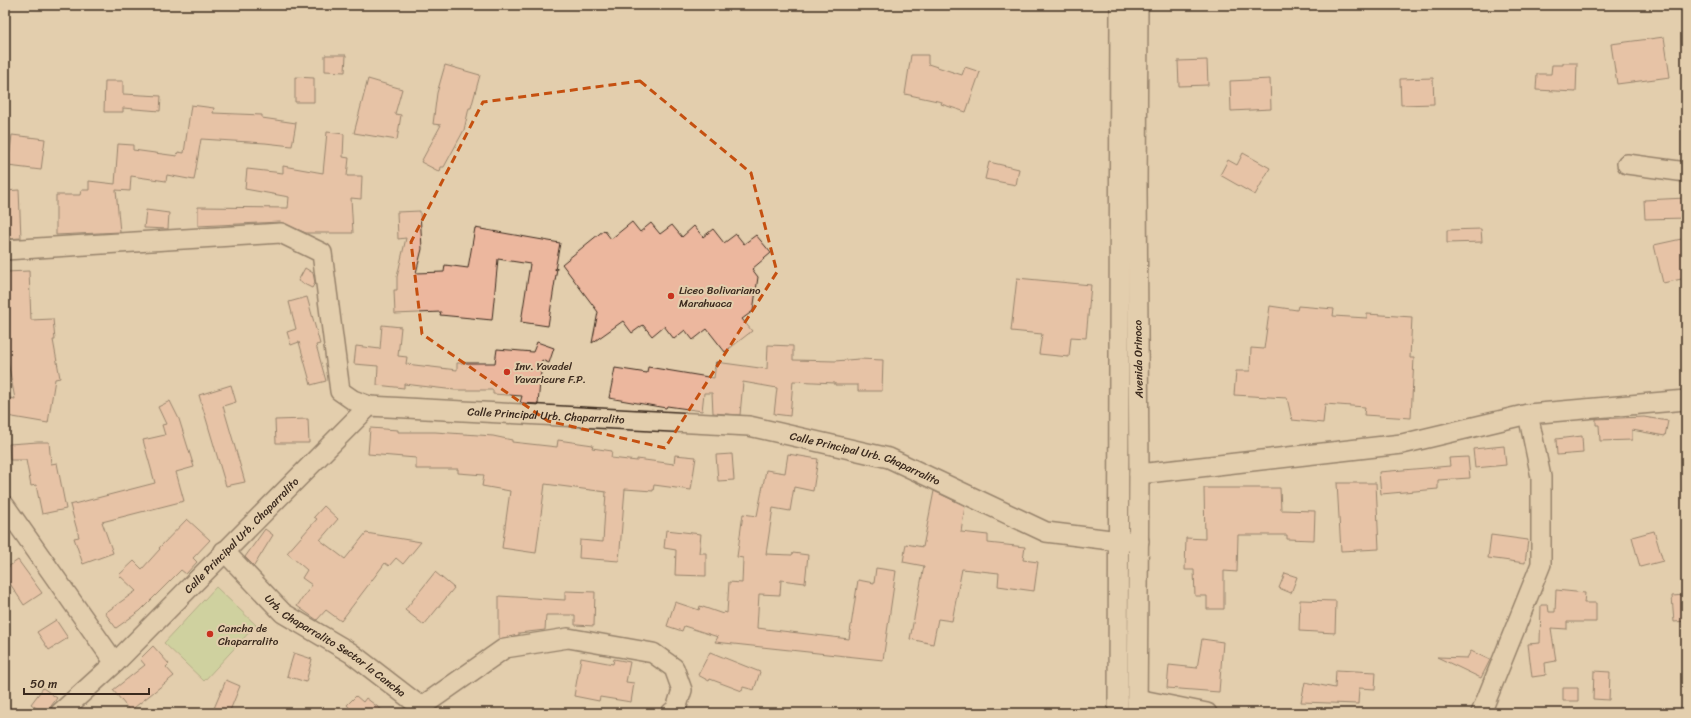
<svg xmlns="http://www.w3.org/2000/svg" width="1691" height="718" font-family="Sriracha,sans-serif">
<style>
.green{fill:#b6d58e;stroke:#788056}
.building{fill:#ecb79e;stroke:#3b2a1e}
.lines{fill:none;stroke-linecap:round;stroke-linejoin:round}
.minor-casing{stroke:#3b2a1e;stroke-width:22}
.minor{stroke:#e3cead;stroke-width:19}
.marked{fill:none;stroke:#c55010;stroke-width:3;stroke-dasharray:8 5;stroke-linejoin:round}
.poi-dot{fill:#c8321e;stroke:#e3cead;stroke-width:1.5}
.labels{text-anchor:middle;stroke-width:4;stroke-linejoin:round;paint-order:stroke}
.poi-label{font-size:11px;fill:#3b2a1e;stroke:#e3cead;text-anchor:start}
.street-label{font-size:11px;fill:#3b2a1e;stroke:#e3cead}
</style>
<rect width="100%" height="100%" fill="#e3cead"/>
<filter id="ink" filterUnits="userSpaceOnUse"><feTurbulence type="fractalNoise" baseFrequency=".025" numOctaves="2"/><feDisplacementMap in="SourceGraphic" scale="8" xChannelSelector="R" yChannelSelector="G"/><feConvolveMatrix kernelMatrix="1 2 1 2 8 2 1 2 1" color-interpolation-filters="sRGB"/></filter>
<g filter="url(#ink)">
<path class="green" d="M216,587l40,38 -52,56 -40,-38z"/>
<path class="building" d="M1664,37l6,40 -53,7 -6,-40z
M325,55h21l-1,17 -20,-1z
M911,55h17v9l34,11 3,-8 15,5 -14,40 -25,-8 1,-2 -37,-8z
M1207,60l1,25 -29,1 -1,-25z
M1563,63h14l-1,29 -40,-2 1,-16h14l1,-9h11z
M445,65l35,10 -9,33h-2l-5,22 -20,37h-3l-1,5 -19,-10 20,-37 -8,-1 4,-31z
M295,77l19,1v24h-19z
M1433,78l1,26 -33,1 -1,-26z
M368,79l34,10 -7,25 6,1 -4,25 -43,-7z
M1270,79l1,30 -40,2 -1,-30z
M105,81h18v13l38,2 -1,15 -37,-3v4h-19z
M191,105l23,3 -1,5 49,2v3l34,5 -4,23 -27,-3 -64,-4 -7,41 -27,-5 -1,6 -35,-5 -1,15 -14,-1 4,42 -64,3v-40h24l1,-5h8v-9l26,3 3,-40 15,1v5l44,6 1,-4 6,1z
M327,132l17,2 -1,23 6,1 -2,18h15l-1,23 -10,-1 2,35h-47l-26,-11 -82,4v-19l90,1 1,-11 -44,-8 2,-20 36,4v-7l40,7z
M12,135l33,4 -4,31 -33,-4z
M1243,153l27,15 -15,27 -35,-20 8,-15 9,5z
M989,162l30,7 -3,16 -31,-6z
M19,190l2,48 -16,1v-48z
M1686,198v20l-41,1 -1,-19z
M146,210l23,3 -1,16 -24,-1z
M420,211l2,38 -6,24 28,-1 1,-7 23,3 7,-40 85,15 -5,27 2,-2 -9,58 -27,-4 9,-58 -32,-5 -6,61 -52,-5 1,-3 -46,2 -1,-24h3v-13l9,-39 -8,1 -1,-27z
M632,222l8,10 11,-9 9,11 12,-9 10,12 12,-11 9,11 10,-8 11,14 12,-9 8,10 12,-9 15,18 -19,16 6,8 -5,34 -11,8 10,12 -27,21 -18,-23 -14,11 -8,-10 -11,9 -10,-13 -12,10 -9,-11 -11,8 -9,-12 -31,22 6,-31 -36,-48 42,-34 7,9z
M1481,229l1,13 -35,1v-13z
M1686,238v40l-23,5 -9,-38z
M305,268l8,5 2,10 -3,5 -14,-7z
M29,271l2,49 22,-1 2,21h-2l7,38 -5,1 -7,44 -41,-7 3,-18 5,1 -10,-53v-74z
M1017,278l74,7 -5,53 -15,-1 -2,20 -30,-3 3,-20 -31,-3z
M307,297l13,47 -4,1 10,36 -15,4 -12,-43 -8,3 -4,-13 9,-3 -7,-27z
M1270,306l27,4 1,-4 36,3 -1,7 34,2v-4l45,3 -2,41h4l-3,60 -47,-3 1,-8 -40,-3 -2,19 -31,-3 -5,-22 -53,-3 2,-24h14l1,-23 13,1z
M382,325l19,2 -3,29 9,1 -1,7 51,6v-7h38l2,-14 36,3 4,-10 17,6 -5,15 -7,-3 -4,44 -18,-1 2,-7 -29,-2v-4h-38l-51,-6v4l-27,-3 1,-19 -24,-2 2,-18 24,3z
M768,345l25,1v14l42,1 24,-2 24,1 -1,31h-24v-6h-23v-2l-42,-2 -3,35 -16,-2 3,-26 -34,-6 -3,33 -27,-2 -1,-20h-8l-2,18 -35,-5 -1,2 -57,-10 6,-30 32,5 1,-6 66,11 2,-16 51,7z
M231,385l5,17 -13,4 22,76 -19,4 -27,-91z
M170,401l9,18 15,48 -18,5 8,29 -82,21 11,31 -30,11 -9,-26 5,-1 -9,-32 85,-22 -12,-43 22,-5 -3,-10 4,-1 -8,-17z
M1644,417l24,4 -3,15 -33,-6v10l-32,1 -1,-16h-3v-6z
M308,419l1,24h-33l-1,-23z
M370,428l28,2v2h37l58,4 19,4v2l45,5 1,-7 35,5 -1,3 20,3 -1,7 26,3v-2l37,5 1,-9 21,2 -5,33 -37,-5 -1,6 -28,-2 -6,72 -40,-3 1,-18 23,2 3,-50 -61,-8 -9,69 -34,-5 8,-57 -28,-5 2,-11 -26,-2v-4h-42v-11l-48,-4z
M1582,436l1,17 -26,2 -1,-16z
M38,442h11l2,22 6,-1 9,46 -24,5 -6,-29 -5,1 -5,-26h-16l-1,-16z
M1504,446l2,19 -31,3 -2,-19z
M732,454l2,26 -16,1 -2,-26z
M788,454l30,5 -5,32 -19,-4 -4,24 -17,-3 -7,46 26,1 1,-2 15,2 -3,28 -24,-3 -1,15 -21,-1 -2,34 92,11 9,-59 16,3 2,-15 20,3 -13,89 -168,-18 3,-5 -34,-11 -2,5 -15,-5 8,-24 24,8 1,-4 23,8 1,-2 3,1 2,-31 13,1 1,-25 -6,-1 6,-43 14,2 9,-46 19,3z
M1468,457l2,21 -32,2v9l-57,5 -2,-22 71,-6 -1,-8z
M1337,483h39l3,66 -38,2z
M1204,488h76l1,22 34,1 -1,29 -27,-1v-4h-49l-1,37 -13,-1v38h-17v-13h-12l-1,-26h-9l1,-32 19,1z
M934,491l31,15 -4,26 27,3v8l37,4 -2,13 15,2 -4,29 -36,-5 1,-13 -37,-4 -10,52 -14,-2 -5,25 -23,-5 14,-73 -21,-4 3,-18 17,3z
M324,506l14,13 -18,21 25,19 21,-26 55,9 -18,22 -7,-6 -7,8 -4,-3 -44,58 -15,-11 -9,10 -20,-14 15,-21 -10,-7 5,-8 -20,-17 30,-34 -3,-2z
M187,519l23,21 -17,18 4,4 -11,12 -5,-4 -41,41 -24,17 -11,-15 31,-22 -17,-16 15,-14 8,8 18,-20 -1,-1z
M265,529l8,6 -19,31 -9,-9z
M666,530l35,4 -2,19h7v23l-31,-1 1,-25 -12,-2z
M1654,531l9,30 -23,6 -8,-30z
M1491,535l37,5 -3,23 -37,-5z
M18,560l24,33 -18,12 -19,-29v-7z
M435,572l19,16 -30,37 -19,-15z
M1285,573l12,4 -6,16 -12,-5z
M1556,590l29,3 -1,10h12v19h-29v7l-16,-1 5,33 -11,2 1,12 -14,2 -4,-33 12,-1 1,-38h7l1,7h6z
M565,591l30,1 -1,34 -19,-1v-10h-29l-1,15 -26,3v2l-20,4v-43l66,4z
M1686,595v26l-12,1 -2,-26z
M1300,600l36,1 -1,32 -36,-2z
M56,620l12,18 -19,12 -12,-18z
M1202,639l21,3 -4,50 -52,-4 2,-23 28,3z
M153,646l16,18 -3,3 8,9 -44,35 -17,-21 32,-25 -5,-6z
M1471,651l19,9 -9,18 -44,-21 30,1z
M710,652l50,20 -6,18 -11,-3 -1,4 -32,-12 -1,2 -11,-6z
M294,653l18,6 -6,23 -19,-6z
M581,658l32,6 1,-5 16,3 -4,20 8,1 -3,19 -31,-5 -1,4 -25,-5z
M1336,670l40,2 -1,17 -16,-1 -1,16 -57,-2 4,-20 30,6z
M1594,671l16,1 -1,28 -16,-1z
M226,680l14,6 -11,27h-17z
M43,688l14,10 -11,15h-3l-12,-9z
M1563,688h15v13h-15z
M356,696l7,6 3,-4 20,15h-32l-7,-8z"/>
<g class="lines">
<defs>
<g id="minor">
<path d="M1627,164l59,8"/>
<path d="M5,250l276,-17 41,20 18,138 13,9 16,6"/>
<path d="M1139,474l263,-30 126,-30 158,-14"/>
<path d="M5,506l110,157"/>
<path id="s1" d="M224,551l59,62 68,40 70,54 84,-59 63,-10 85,15 21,15 8,22 -6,19 -5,4"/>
<path d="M1137,699l70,14"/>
<path id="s2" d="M60,713l55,-50 254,-257 380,20 140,32 157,74 73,9h20"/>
<path d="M1118,713l2,-708"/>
<path d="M1137,713l2,-239 -2,-285 1,-184"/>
<path d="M1481,713l60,-149v-87l-13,-63"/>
</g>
</defs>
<use href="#minor" class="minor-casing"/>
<use href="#minor" class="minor"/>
</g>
</g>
<path d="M0 0H1691V718H0ZM640,81l111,92 26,99 -112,176 -117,-27 -126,-87 -11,-92 72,-140z" fill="#e3cead" fill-opacity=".55" fill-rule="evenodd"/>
<path class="marked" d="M640,81l111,92 26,99 -112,176 -117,-27 -126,-87 -11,-92 72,-140z"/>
<g class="poi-dot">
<circle cx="671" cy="296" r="4"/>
<circle cx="507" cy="372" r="4"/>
<circle cx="210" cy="634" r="4"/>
</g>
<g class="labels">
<g class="poi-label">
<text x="679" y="294">Liceo Bolivariano<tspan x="679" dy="13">Marahuaca</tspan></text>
<text x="515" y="370">Inv. Yavadel<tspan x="515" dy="13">Yavaricure F.P.</tspan></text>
<text x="218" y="632">Cancha de<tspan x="218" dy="13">Chaparralito</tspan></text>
</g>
<g class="street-label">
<text transform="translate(1138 359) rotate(-91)" y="4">Avenida Orinoco</text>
<text dy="4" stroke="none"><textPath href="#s2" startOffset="613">Calle Principal Urb. Chaparralito</textPath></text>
<text dy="4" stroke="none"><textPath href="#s2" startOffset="937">Calle Principal Urb. Chaparralito</textPath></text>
<text dy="4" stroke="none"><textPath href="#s2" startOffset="254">Calle Principal Urb. Chaparralito</textPath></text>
<text dy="4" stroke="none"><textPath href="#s1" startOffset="147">Urb. Chaparralito Sector la Cancha</textPath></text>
</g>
</g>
<rect width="1691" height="718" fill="none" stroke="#e3cead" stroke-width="20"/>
<rect x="10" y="10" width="1671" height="698" fill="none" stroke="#3b2a1e" stroke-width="1.5" filter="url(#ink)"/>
<path d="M24 688v6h125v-6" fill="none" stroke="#3b2a1e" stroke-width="2"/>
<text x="30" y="688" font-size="12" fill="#3b2a1e" stroke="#e3cead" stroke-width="3" paint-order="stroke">50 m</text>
</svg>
